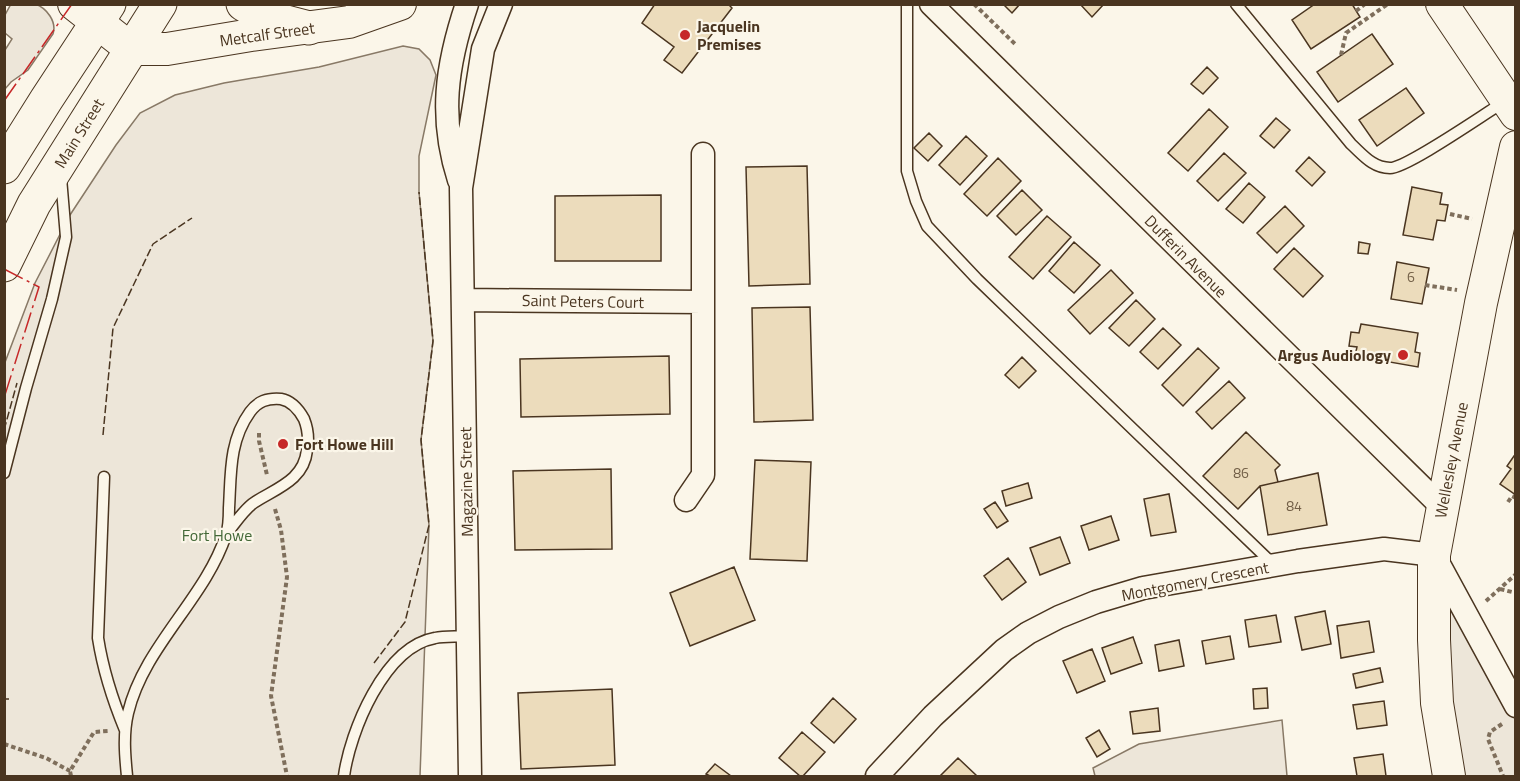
<svg xmlns="http://www.w3.org/2000/svg" width="1520" height="781" font-family="'Titillium Web',sans-serif">
<style>
.green{fill:#ede6d9;stroke:#887966;stroke-width:1.5}
.building{fill:#ecdcbc;stroke:#4a3520;stroke-width:1.5}
.lines{fill:none;stroke-linecap:round;stroke-linejoin:round}
.lane-casing{stroke:#4a3520;stroke-width:13}
.street-casing{stroke:#4a3520;stroke-width:25}
.secondary-casing{stroke:#4a3520;stroke-width:34}
.primary-casing{stroke:#4a3520;stroke-width:35}
.path{stroke:#7f6f5c;stroke-width:4;stroke-dasharray:4.5 3;stroke-linecap:butt}
.lane{stroke:#fbf6e9;stroke-width:10}
.street{stroke:#fbf6e9;stroke-width:22}
.secondary{stroke:#fbf6e9;stroke-width:32}
.primary{stroke:#fbf6e9;stroke-width:33}
.fence{stroke:#4a3520;stroke-width:1.5;stroke-dasharray:8 3;stroke-linecap:butt}
.power{stroke:#c62828;stroke-width:1.5;stroke-dasharray:21 4.5 3 4.5;stroke-linecap:butt}
.poi-dot{fill:#c62828;stroke:#fbf6e9;stroke-width:2}
.labels{text-anchor:middle;stroke-width:4.5;stroke-linejoin:round;paint-order:stroke}
.number-label{font-size:14px;fill:#725f47}
.poi-label{font-size:16px;font-weight:bold;fill:#4a3520;stroke:#fbf6e9;text-anchor:start}
.street-label{font-size:16px;fill:#4a3520;stroke:#fbf6e9}
.park-label{font-size:16px;fill:#436837;stroke:#fbf6e9}
</style>
<rect width="100%" height="100%" fill="#fbf6e9"/>
<path class="green" d="M11,4c7,0 17,-2 24,0 12,4 22,18 18,30l-25,36 -17,12 -6,7v-39l7,-11 -7,-6v-18z
M403,46l16,3 11,11 6,15 -17,81v36l14,149 -12,99 8,85 -9,251h-415l-1,-411 31,-82 35,-68 46,-70 24,-32 35,-18 49,-12 95,-16z
M1434,555l81,151v70h-66z
M1282,720l5,56h-192l-2,-8 46,-24z"/>
<path class="building" d="M655,4h73l4,4 -50,65 -18,-13 10,-13 -32,-24z
M1003,4h17l-8,9z
M1080,4h24l-12,13z
M1315,4h37l8,13 -49,32 -19,-29z
M1372,34l21,30 -55,38 -21,-30z
M1207,67l11,11 -15,16 -12,-10z
M1406,88l18,25 -47,33 -18,-26z
M1209,109l19,18 -40,44 -20,-18z
M1276,118l14,12 -16,18 -14,-12z
M929,133l13,13 -14,15 -14,-13z
M966,136l21,20 -27,29 -21,-20z
M1224,153l22,20 -28,28 -21,-20z
M1309,157l16,15 -13,14 -16,-15z
M998,158l23,23 -34,35 -23,-22z
M807,166l3,118 -61,2 -3,-119z
M1249,183l16,14 -22,26 -17,-14z
M1412,187l30,6 -2,11 8,1 -3,16 -8,-1 -4,20 -30,-5z
M1022,190l20,20 -26,25 -19,-19z
M661,195v66h-106v-65z
M1285,206l19,20 -27,27 -20,-20z
M1047,216l24,21 -38,42 -24,-22z
M1074,242l26,23 -26,28 -25,-22z
M1359,242l11,2 -2,10 -10,-1z
M1294,248l29,28 -20,21 -29,-28z
M1397,262l32,6 -7,36 -31,-5z
M1111,270l22,23 -43,41 -22,-24z
M1136,300l19,19 -26,27 -20,-18z
M810,307l3,113 -59,2 -2,-114z
M1361,324l57,9 -3,19 5,1 -2,14 -63,-11 2,-9 -8,-1 2,-14 8,1z
M1163,328l18,17 -23,24 -18,-17z
M1198,348l21,20 -36,38 -21,-21z
M669,356l1,58 -149,3 -1,-58z
M1022,357l14,14 -17,17 -14,-13z
M1229,381l16,17 -33,31 -16,-17z
M1246,432l34,33 -5,5 3,12 -18,4 -22,23 -35,-33z
M1514,456l2,1v38l-16,-11 11,-15 -4,-3z
M755,460l56,2 -4,99 -57,-2z
M611,469l1,80 -97,1 -2,-79z
M1318,473l9,52 -59,10 -8,-49z
M1028,483l4,15 -26,8 -4,-15z
M1169,494l7,38 -25,4 -7,-37z
M995,502l13,19 -11,7 -13,-19z
M1111,516l8,24 -30,10 -8,-24z
M1060,537l10,26 -30,12 -10,-27z
M1008,558l18,24 -24,18 -18,-24z
M734,567l21,53 -65,26 -20,-53z
M1325,611l6,33 -29,6 -7,-33z
M1276,615l5,27 -32,5 -4,-27z
M1369,621l5,31 -33,6 -4,-32z
M1230,636l4,23 -28,5 -4,-23z
M1133,637l9,26 -31,11 -9,-26z
M1179,640l5,26 -25,5 -4,-26z
M1092,649l13,32 -28,12 -14,-32z
M1380,668l3,14 -27,6 -3,-14z
M1267,688l1,20 -14,1 -1,-20z
M612,689l3,76 -94,4 -3,-76z
M833,698l23,21 -22,24 -23,-20z
M1384,701l3,24 -30,4 -4,-24z
M1158,708l2,23 -27,3 -3,-22z
M1099,730l11,19 -13,8 -11,-19z
M802,732l23,20 -22,24h-3l-21,-18z
M1383,754l3,22h-29l-3,-18z
M958,758l19,18h-37z
M715,764l16,12h-21l-4,-2z"/>
<g class="lines">
<defs>
<path id="lane" d="M907,4v167l9,30 11,25 50,53 297,286
M1236,4l115,140c12,11 22,24 39,24 17,0 94,-54 114,-66
M4,473l22,-85 26,-89 14,-62 -5,-59
M104,477l-6,161c5,32 15,63 27,92
M127,776c-2,-20 -4,-42 1,-63 16,-67 77,-114 98,-178 3,-8 3,-18 3,-27 2,-34 0,-67 21,-96 8,-11 17,-14 31,-13 11,2 18,11 23,20 4,10 5,20 3,31 -3,30 -30,38 -52,52 -10,6 -19,20 -27,30
M344,776c6,-44 40,-129 91,-138 10,-2 22,-1 33,-2"/>
<path id="street" d="M931,4l511,503
M459,180c-20,-62 -13,-114 8,-176
M463,300l240,2
M686,500l17,-25v-321
M470,776l-9,-588 22,-139 18,-45
M877,776l56,-60 71,-66 24,-17 31,-16 37,-15 47,-14 155,-27 86,-12 50,6 82,151"/>
<path id="secondary" d="M74,4l57,45h36l84,-14 98,-13 51,-18
M1442,4l74,110
M1449,776l-12,-73 -3,-63v-85l47,-252 35,-156"/>
<path id="primary" d="M243,4l20,12 46,12
M4,167l42,-67 63,-96
M4,265l30,-61 126,-200"/>
</defs>
<use href="#lane" class="lane-casing"/>
<use href="#street" class="street-casing"/>
<use href="#secondary" class="secondary-casing"/>
<use href="#primary" class="primary-casing"/>
<path class="path" d="M974,4l41,40
M1356,11l9,-7
M1341,55l5,-22 42,-29
M1450,214l22,5
M1425,285l32,5
M259,433v8l8,34
M1508,502l4,-6 4,2
M275,509l6,21 6,47 -16,119 16,80
M1500,589l16,4
M1486,601l30,-27
M1502,724l-12,8 -2,7 15,37
M4,744l42,14 24,13
M71,776l-1,-5 24,-39 14,-1"/>
<use href="#lane" class="lane"/>
<use href="#street" class="street"/>
<use href="#secondary" class="secondary"/>
<use href="#primary" class="primary"/>
<path class="fence" d="M4,430l13,-47
M103,435l10,-107 40,-84 39,-26
M374,663l31,-41 24,-97 -8,-85 12,-99 -14,-149
M4,699h5"/>
<path class="power" d="M4,101l68,-97
M4,269l35,18 -35,111"/>
</g>
<g class="poi-dot">
<circle cx="685" cy="35" r="6"/>
<circle cx="1403" cy="355" r="6"/>
<circle cx="283" cy="444" r="6"/>
</g>
<g class="labels">
<g class="number-label">
<text x="1411" y="282">6</text>
<text x="1241" y="478">86</text>
<text x="1294" y="511">84</text>
</g>
<g class="poi-label">
<text x="697" y="32">Jacquelin<tspan x="697" dy="18">Premises</tspan></text>
<text x="1391" y="361" text-anchor="end">Argus Audiology</text>
<text x="295" y="450">Fort Howe Hill</text>
</g>
<g class="street-label">
<text transform="translate(267 34) rotate(-8)" y="6">Metcalf Street</text>
<text transform="translate(79 133) rotate(-58)" y="6">Main Street</text>
<text transform="translate(1186 256) rotate(45)" y="6">Dufferin Avenue</text>
<text transform="translate(583 301) rotate(1)" y="6">Saint Peters Court</text>
<text transform="translate(1451 460) rotate(-79)" y="6">Wellesley Avenue</text>
<text transform="translate(466 482) rotate(-91)" y="6">Magazine Street</text>
<text transform="translate(1195 581) rotate(-11)" y="6">Montgomery Crescent</text>
</g>
<g class="park-label">
<text x="217" y="541">Fort Howe</text>
</g>
</g>
<rect width="1520" height="781" fill="none" stroke="#4a3520" stroke-width="12"/>
</svg>
